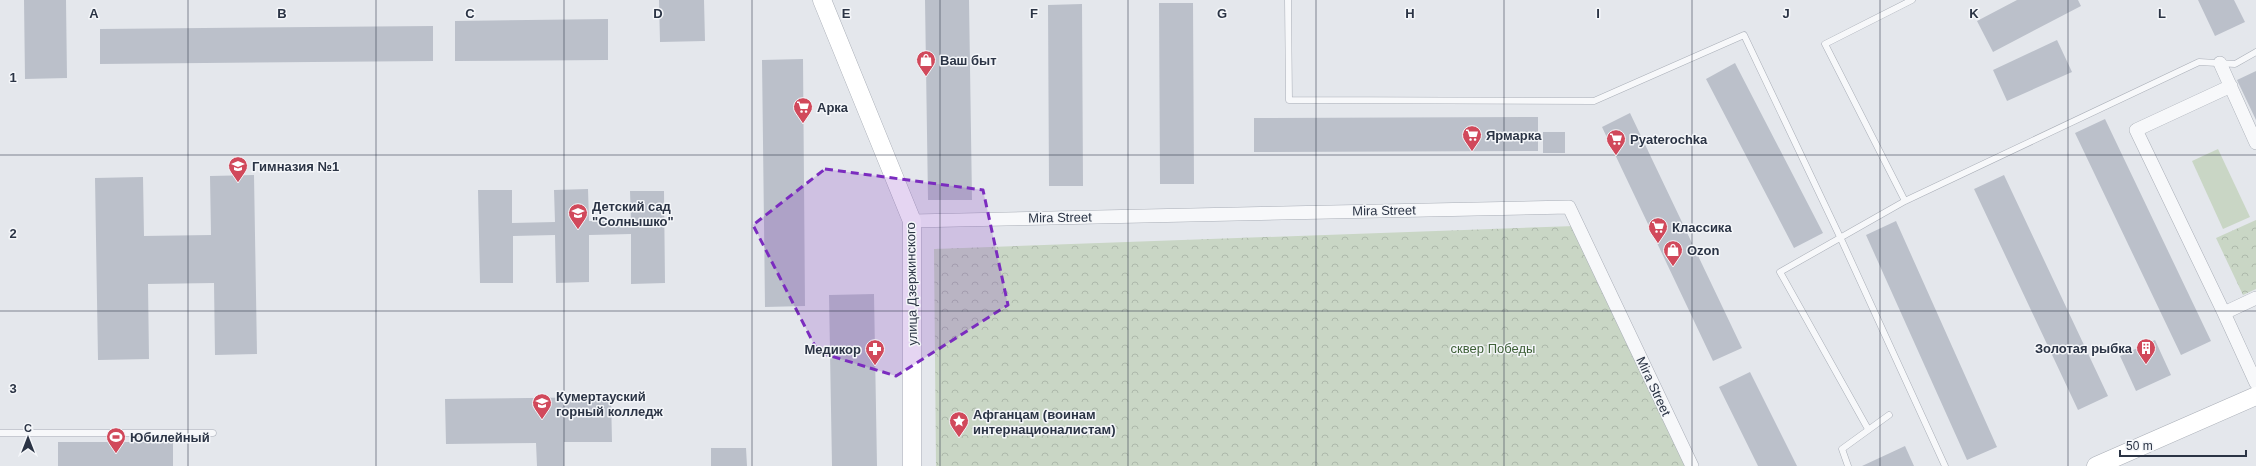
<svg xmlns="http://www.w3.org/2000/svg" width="2256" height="466" font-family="Helvetica,sans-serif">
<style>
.park{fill:url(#park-crowns)}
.pitch{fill:#c9d6c5}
.building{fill:#bbc0ca}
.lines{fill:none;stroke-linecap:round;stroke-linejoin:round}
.lane-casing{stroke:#a9aeb7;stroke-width:7}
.street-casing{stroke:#a9aeb7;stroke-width:14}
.secondary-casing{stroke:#a9aeb7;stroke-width:19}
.lane{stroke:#f7f8fa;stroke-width:6}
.street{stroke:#f7f8fa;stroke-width:13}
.secondary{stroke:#fff;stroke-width:18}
.marked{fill:#7b2cbf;fill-opacity:0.2;stroke:#7b2cbf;stroke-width:3;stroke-dasharray:8 5;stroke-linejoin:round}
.grid{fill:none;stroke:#2b3445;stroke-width:1;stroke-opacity:0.55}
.labels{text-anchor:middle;stroke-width:3;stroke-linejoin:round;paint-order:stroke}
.poi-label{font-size:13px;font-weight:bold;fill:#2b3445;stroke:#f4f6f9;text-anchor:start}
.street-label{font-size:13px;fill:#2b3445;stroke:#f4f6f9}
.park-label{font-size:13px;fill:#3f6138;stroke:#f4f6f9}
.grid-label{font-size:13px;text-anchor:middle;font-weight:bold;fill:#2b3445;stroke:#f4f6f9;stroke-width:3;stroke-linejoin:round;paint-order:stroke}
</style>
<defs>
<pattern id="park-crowns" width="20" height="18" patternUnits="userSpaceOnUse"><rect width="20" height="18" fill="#c9d6c5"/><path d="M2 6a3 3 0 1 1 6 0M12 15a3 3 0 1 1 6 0" fill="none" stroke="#adb8ab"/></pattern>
</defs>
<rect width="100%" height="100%" fill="#e4e7ec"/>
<path class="park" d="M2256,220v69l-13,6 -27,-57z
M1575,226l114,240h-753l-2,-217z"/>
<path class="pitch" d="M2218,149l32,68 -27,12 -31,-68z"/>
<path class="building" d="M24,0h42l1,78 -42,1z
M659,0h45l1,41 -45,1z
M925,0h44l3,200h-44z
M2017,0h61l3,6 -88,46 -16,-31z
M2198,0h36l11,22 -30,14z
M1159,3h34l1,181h-34z
M1082,4l1,182h-34l-1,-181z
M608,19v41l-153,1v-40z
M433,26v35l-333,3v-35z
M2057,40l15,32 -65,29 -14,-31z
M803,59l2,247 -40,1 -3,-247z
M1735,63l88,170 -29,15 -88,-169z
M2256,71v49l-19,-40z
M1630,113l112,235 -29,13 -111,-234z
M1538,117v34l-284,1v-34z
M2105,119l106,222 -30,14 -106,-222z
M1543,132h22v21h-22z
M254,175l3,179 -42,1 -1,-72 -66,1 1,75 -51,1 -3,-182 48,-1 1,59 67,-1 -1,-59z
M2004,175l104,221 -30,14 -104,-221z
M588,189l1,32h42l-1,-30h34l1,92 -34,1v-50l-42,1v47l-33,1 -1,-48 -42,1v47h-33l-2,-93h34v33l43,-1 -1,-32z
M1896,221l101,226 -30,13 -101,-225z
M874,294l3,172h-45l-3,-171z
M2155,340l16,35 -35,16 -16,-35z
M1750,372l47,94h-39l-39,-79z
M611,397l1,45h-48v24h-27l-1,-23 -90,1 -1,-45z
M58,442h115v24h-115z
M1905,446l9,20h-52z
M711,448h35l1,18h-36z"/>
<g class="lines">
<defs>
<path id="lane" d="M1288,0l1,100 305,1 150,-66 97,204 104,227
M1905,201l-80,-157 87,-44
M1868,429l-88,-157 125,-71 294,-139 36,2 21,-12
M0,433h213
M1848,466l-6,-17 47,-34"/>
<path id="street" d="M2220,63l36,80
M912,221l657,-14 123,259
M2256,298l-32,15 32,70
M2224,313l-88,-183 95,-44"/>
<path id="secondary" d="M822,0l90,221v245
M2096,466l160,-70"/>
</defs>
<use href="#lane" class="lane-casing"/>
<use href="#street" class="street-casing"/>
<use href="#secondary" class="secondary-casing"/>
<use href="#lane" class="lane"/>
<use href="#street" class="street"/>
<use href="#secondary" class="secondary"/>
</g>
<path class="marked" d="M825,169l158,21 25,115 -112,71 -78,-24 -65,-127z"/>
<path class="grid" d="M188,0v466M376,0v466M564,0v466M752,0v466M940,0v466M1128,0v466M1316,0v466M1504,0v466M1692,0v466M1880,0v466M2068,0v466M0,155h2256M0,311h2256"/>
<defs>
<symbol id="shop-pin" viewBox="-11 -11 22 30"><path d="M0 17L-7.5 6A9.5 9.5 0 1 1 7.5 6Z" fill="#d1495b" stroke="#f4f6f9"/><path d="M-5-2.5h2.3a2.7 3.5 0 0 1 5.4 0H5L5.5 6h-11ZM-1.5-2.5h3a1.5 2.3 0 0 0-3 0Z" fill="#fff"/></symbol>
<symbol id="supermarket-pin" viewBox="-11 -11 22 30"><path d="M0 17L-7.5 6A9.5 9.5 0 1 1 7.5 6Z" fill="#d1495b" stroke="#f4f6f9"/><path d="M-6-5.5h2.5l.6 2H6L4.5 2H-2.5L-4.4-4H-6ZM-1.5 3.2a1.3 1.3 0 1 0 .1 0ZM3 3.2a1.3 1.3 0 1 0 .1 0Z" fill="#fff"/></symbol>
<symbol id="school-pin" viewBox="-11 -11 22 30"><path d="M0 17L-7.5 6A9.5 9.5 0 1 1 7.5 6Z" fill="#d1495b" stroke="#f4f6f9"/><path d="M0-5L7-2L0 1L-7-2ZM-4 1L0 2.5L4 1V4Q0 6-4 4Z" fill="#fff"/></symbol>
<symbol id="building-pin" viewBox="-11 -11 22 30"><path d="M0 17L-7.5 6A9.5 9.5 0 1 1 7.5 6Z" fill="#d1495b" stroke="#f4f6f9"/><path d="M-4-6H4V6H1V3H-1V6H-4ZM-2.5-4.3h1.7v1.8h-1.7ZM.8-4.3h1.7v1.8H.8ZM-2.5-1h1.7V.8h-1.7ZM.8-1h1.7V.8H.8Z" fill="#fff"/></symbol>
<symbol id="pharmacy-pin" viewBox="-11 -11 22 30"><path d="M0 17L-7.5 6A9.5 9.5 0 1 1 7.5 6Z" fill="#d1495b" stroke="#f4f6f9"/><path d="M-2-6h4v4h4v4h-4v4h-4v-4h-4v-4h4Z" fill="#fff"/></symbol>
<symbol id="university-pin" viewBox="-11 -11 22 30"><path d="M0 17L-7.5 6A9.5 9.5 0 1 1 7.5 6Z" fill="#d1495b" stroke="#f4f6f9"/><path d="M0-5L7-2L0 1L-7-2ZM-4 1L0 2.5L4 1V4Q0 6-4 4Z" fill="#fff"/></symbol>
<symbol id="sight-pin" viewBox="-11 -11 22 30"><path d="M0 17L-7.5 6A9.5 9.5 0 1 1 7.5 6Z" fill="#d1495b" stroke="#f4f6f9"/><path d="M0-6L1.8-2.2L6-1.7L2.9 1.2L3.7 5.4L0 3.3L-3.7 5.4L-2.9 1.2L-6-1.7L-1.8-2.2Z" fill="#fff"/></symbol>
<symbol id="stadium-pin" viewBox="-11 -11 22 30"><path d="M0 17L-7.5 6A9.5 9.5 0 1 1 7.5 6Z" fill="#d1495b" stroke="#f4f6f9"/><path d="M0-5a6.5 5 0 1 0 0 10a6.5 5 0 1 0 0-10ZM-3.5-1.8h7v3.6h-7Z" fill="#fff"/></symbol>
</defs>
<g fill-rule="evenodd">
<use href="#shop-pin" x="915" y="49" width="22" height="30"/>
<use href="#supermarket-pin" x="792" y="96" width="22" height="30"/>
<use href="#supermarket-pin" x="1461" y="124" width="22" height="30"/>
<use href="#supermarket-pin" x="1605" y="128" width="22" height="30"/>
<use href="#school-pin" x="227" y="155" width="22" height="30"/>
<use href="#school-pin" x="567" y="202" width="22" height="30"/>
<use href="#supermarket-pin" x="1647" y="216" width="22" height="30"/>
<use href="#shop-pin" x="1662" y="239" width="22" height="30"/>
<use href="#building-pin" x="2135" y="337" width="22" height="30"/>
<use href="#pharmacy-pin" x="864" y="338" width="22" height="30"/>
<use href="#university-pin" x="531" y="392" width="22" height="30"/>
<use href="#sight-pin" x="948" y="410" width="22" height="30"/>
<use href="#stadium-pin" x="105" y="426" width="22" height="30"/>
</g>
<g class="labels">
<g class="poi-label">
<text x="940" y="65">Ваш быт</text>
<text x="817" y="112">Арка</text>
<text x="1486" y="140">Ярмарка</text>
<text x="1630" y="144">Pyaterochka</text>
<text x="252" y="171">Гимназия №1</text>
<text x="592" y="211">Детский сад<tspan x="592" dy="15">"Солнышко"</tspan></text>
<text x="1672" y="232">Классика</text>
<text x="1687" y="255">Ozon</text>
<text x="2132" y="353" text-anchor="end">Золотая рыбка</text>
<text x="861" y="354" text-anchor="end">Медикор</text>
<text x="556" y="401">Кумертауский<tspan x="556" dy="15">горный колледж</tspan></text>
<text x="973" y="419">Афганцам (воинам<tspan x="973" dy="15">интернационалистам)</tspan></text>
<text x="130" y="442">Юбилейный</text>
</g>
<g class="street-label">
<text transform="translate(1384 210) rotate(-1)" y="5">Mira Street</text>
<text transform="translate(1060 217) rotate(-1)" y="5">Mira Street</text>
<text transform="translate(911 284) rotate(-91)" y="5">улица Дзержинского</text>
<text transform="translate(1654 386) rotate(65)" y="5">Mira Street</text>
</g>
<g class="park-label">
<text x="1493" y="353">сквер Победы</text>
</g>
</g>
<g class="grid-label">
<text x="94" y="18">A</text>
<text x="282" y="18">B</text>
<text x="470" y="18">C</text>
<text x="658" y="18">D</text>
<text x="846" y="18">E</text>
<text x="1034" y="18">F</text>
<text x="1222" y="18">G</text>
<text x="1410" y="18">H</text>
<text x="1598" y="18">I</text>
<text x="1786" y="18">J</text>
<text x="1974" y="18">K</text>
<text x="2162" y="18">L</text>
<text x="13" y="82">1</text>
<text x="13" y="238">2</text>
<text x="13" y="393">3</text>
</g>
<g transform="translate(28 438)" stroke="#f4f6f9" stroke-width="3" paint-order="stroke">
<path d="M0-3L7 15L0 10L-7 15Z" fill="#2b3445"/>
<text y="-6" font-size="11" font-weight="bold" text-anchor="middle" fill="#2b3445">С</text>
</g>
<path d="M2120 450v6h126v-6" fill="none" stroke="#2b3445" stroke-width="2"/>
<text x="2126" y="450" font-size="12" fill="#2b3445" stroke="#f4f6f9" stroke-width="3" paint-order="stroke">50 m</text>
</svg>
